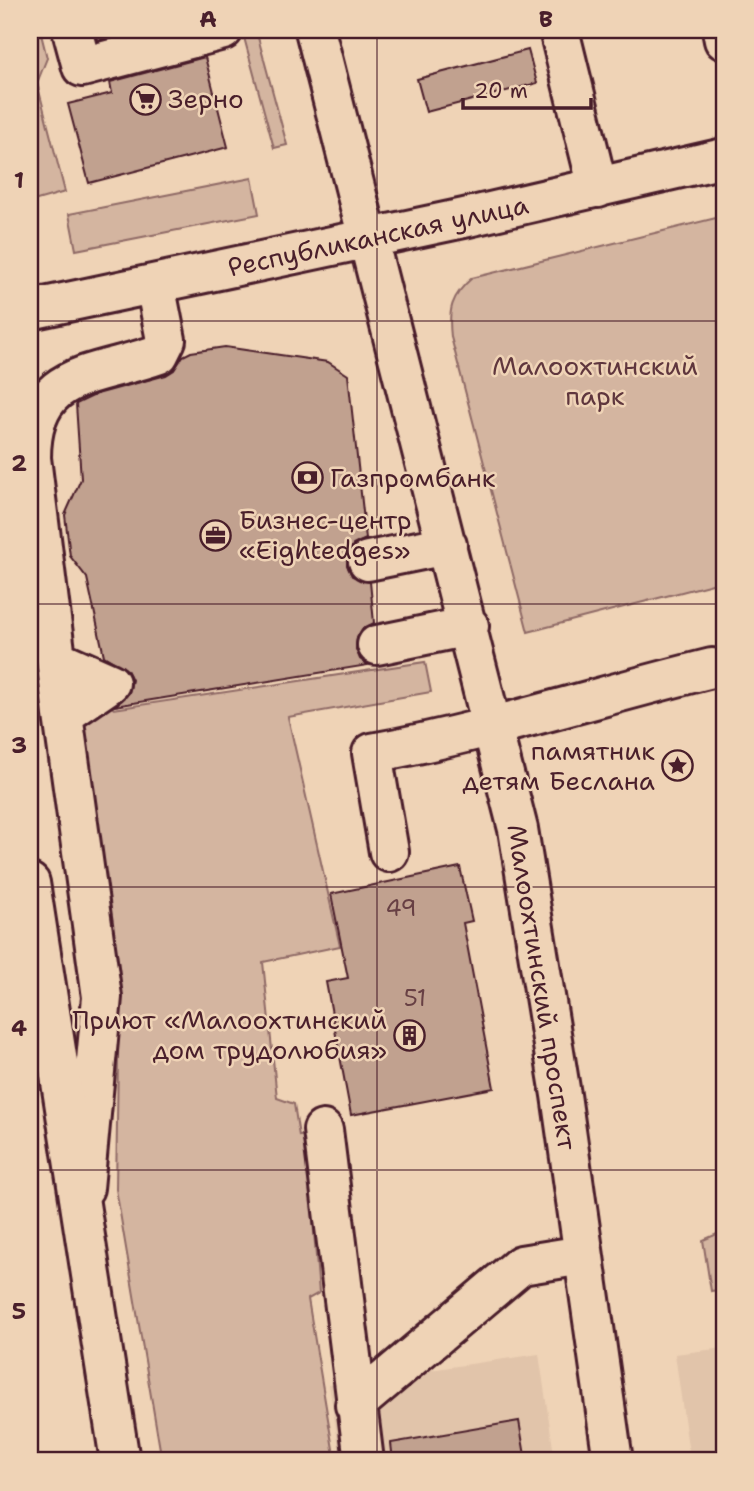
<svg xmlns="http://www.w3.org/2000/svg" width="754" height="1491" font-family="'Shantell Sans',sans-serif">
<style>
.built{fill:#e1c4aa}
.green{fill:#d4b5a0;stroke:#8f6a66;stroke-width:2}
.building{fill:#c1a18f;stroke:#4a1f2b;stroke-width:2}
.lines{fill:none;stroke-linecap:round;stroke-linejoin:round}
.minor-casing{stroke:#4a1f2b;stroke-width:44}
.major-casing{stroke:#4a1f2b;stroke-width:44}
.minor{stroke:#efd3b6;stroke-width:38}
.major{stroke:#efd3b6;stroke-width:38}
.grid{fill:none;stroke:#4a1f2b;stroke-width:2;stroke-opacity:0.55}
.labels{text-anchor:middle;stroke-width:5;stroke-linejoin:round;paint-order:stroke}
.number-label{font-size:23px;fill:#684044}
.poi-label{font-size:26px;fill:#4a1f2b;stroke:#efd3b6;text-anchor:start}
.street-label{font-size:26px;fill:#4a1f2b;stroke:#efd3b6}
.park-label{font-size:26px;fill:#5f363d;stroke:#efd3b6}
.neatline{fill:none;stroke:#4a1f2b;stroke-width:2.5}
.grid-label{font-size:23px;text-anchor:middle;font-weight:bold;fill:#4a1f2b}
</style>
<rect width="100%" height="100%" fill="#efd3b6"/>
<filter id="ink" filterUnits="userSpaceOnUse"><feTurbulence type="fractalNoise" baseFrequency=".0143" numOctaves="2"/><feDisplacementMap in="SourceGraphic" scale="14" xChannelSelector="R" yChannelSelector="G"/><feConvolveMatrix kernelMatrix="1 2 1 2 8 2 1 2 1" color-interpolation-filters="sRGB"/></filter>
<g filter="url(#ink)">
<path class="built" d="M724,1348v113h-34l-15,-107z
M539,1354l16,107h-214l-12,-76z"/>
<path class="green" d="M30,30h10l7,28 -10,25 28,109 -35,10z
M242,30h14l31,115 -13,3z
M252,178l7,36 -183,36 -7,-36z
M724,216v365l-196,51 -77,-295c-3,-27 0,-41 21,-59z
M425,662l6,30 -143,25 52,229 -77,16 14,136 17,6 5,32 7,-1 13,158 -11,6 27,162h-173l-46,-272 3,-198 -42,-268 31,-19 6,5z
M724,1231v58l-13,2 -8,-51z"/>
<path class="building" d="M95,30h43l-40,10z
M528,50l9,33 -111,29 -9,-33z
M205,57l23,90 -139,36 -21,-79 44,-11 -2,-11z
M225,347l103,15 20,13 18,164 -13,6 -6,10v10l5,11 18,6 4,41 -12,6 -5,9 -1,11 4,10 8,6 -253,41 14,-13 3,-13 -5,-10 -23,-14 -17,-78 -17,-22 -5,-41 16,-36 -5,-75 21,-10 69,-19 8,-5 9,-14 8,-4z
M460,867l12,54 -9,2 31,165 -143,27 -25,-133 22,-4 -17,-84z
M519,1421l7,40h-133l-2,-18z"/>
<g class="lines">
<defs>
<path id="minor" d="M72,30l10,37 141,-37
M315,30l203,799 43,266 52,366
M559,30l39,158
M722,30l2,10
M30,310l434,-92 260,-60
M368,561l79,-16
M377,645l92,-19
M56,659l54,24 -47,32
M389,852l-17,-99c115,-21 226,-57 340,-85
M323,1130l41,331
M84,1188l18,-191 -39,-282 -32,-257c0,-89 64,-81 128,-104l7,-14 -11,-56
M355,1405l166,-140 62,-10"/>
<path id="major" d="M30,883l90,578"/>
</defs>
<use href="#minor" class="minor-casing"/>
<use href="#major" class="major-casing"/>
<use href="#minor" class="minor"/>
<use href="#major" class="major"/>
</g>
</g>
<path class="grid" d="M377,30v1431M30,321h694M30,604h694M30,887h694M30,1170h694"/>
<defs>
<symbol id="supermarket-ring" viewBox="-11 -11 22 22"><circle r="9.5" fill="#efd3b6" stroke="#4a1f2b" stroke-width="1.5"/><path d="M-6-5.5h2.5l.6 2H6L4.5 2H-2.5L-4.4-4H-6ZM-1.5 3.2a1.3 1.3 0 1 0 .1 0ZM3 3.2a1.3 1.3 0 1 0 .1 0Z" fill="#4a1f2b"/></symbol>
<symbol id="bank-ring" viewBox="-11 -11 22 22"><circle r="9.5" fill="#efd3b6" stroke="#4a1f2b" stroke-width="1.5"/><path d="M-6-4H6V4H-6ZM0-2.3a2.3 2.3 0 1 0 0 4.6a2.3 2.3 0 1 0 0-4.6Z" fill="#4a1f2b"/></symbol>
<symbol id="office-ring" viewBox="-11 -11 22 22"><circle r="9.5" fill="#efd3b6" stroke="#4a1f2b" stroke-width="1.5"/><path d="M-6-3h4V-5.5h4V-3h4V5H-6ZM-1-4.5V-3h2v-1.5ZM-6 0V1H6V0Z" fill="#4a1f2b"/></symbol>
<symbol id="sight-ring" viewBox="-11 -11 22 22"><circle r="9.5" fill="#efd3b6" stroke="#4a1f2b" stroke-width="1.5"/><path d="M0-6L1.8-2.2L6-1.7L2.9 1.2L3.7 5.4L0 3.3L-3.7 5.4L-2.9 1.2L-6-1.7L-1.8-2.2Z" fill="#4a1f2b"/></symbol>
<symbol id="building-ring" viewBox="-11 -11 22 22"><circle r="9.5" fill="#efd3b6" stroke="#4a1f2b" stroke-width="1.5"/><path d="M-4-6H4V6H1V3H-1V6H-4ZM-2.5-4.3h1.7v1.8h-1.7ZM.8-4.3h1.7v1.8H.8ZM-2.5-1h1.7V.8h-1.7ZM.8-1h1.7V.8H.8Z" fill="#4a1f2b"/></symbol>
</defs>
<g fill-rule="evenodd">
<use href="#supermarket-ring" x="128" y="82" width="35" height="35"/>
<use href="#bank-ring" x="290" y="460" width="35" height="35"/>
<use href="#office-ring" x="198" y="518" width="35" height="35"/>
<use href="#sight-ring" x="660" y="748" width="35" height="35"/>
<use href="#building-ring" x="392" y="1018" width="35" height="35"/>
</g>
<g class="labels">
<g class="number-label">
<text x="401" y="916">49</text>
<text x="415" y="1006">51</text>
</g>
<g class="poi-label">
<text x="168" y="108">Зерно</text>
<text x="330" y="487">Газпромбанк</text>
<text x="239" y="529">Бизнес-центр<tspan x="239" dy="30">«Eightedges»</tspan></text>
<text x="655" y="760" text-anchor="end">памятник<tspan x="655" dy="30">детям Беслана</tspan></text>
<text x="387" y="1029" text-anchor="end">Приют «Малоохтинский<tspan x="387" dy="30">дом трудолюбия»</tspan></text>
</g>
<g class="street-label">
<text transform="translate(378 236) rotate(-12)" y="9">Республиканская улица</text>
<text transform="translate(542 987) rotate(81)" y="9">Малоохтинский проспект</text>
</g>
<g class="park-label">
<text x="595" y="375">Малоохтинский<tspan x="595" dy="30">парк</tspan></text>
</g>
</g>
<rect width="754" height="1491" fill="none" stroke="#efd3b6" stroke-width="77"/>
<path d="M463 98v10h128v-10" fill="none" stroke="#4a1f2b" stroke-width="3.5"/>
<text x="474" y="98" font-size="21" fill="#4a1f2b" stroke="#efd3b6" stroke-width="5" paint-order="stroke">20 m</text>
<rect x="38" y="38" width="678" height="1414" class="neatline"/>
<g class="grid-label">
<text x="208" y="27">A</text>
<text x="546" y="27">B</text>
<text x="19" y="188">1</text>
<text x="19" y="471">2</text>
<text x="19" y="753">3</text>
<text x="19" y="1036">4</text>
<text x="19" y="1319">5</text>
</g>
</svg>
